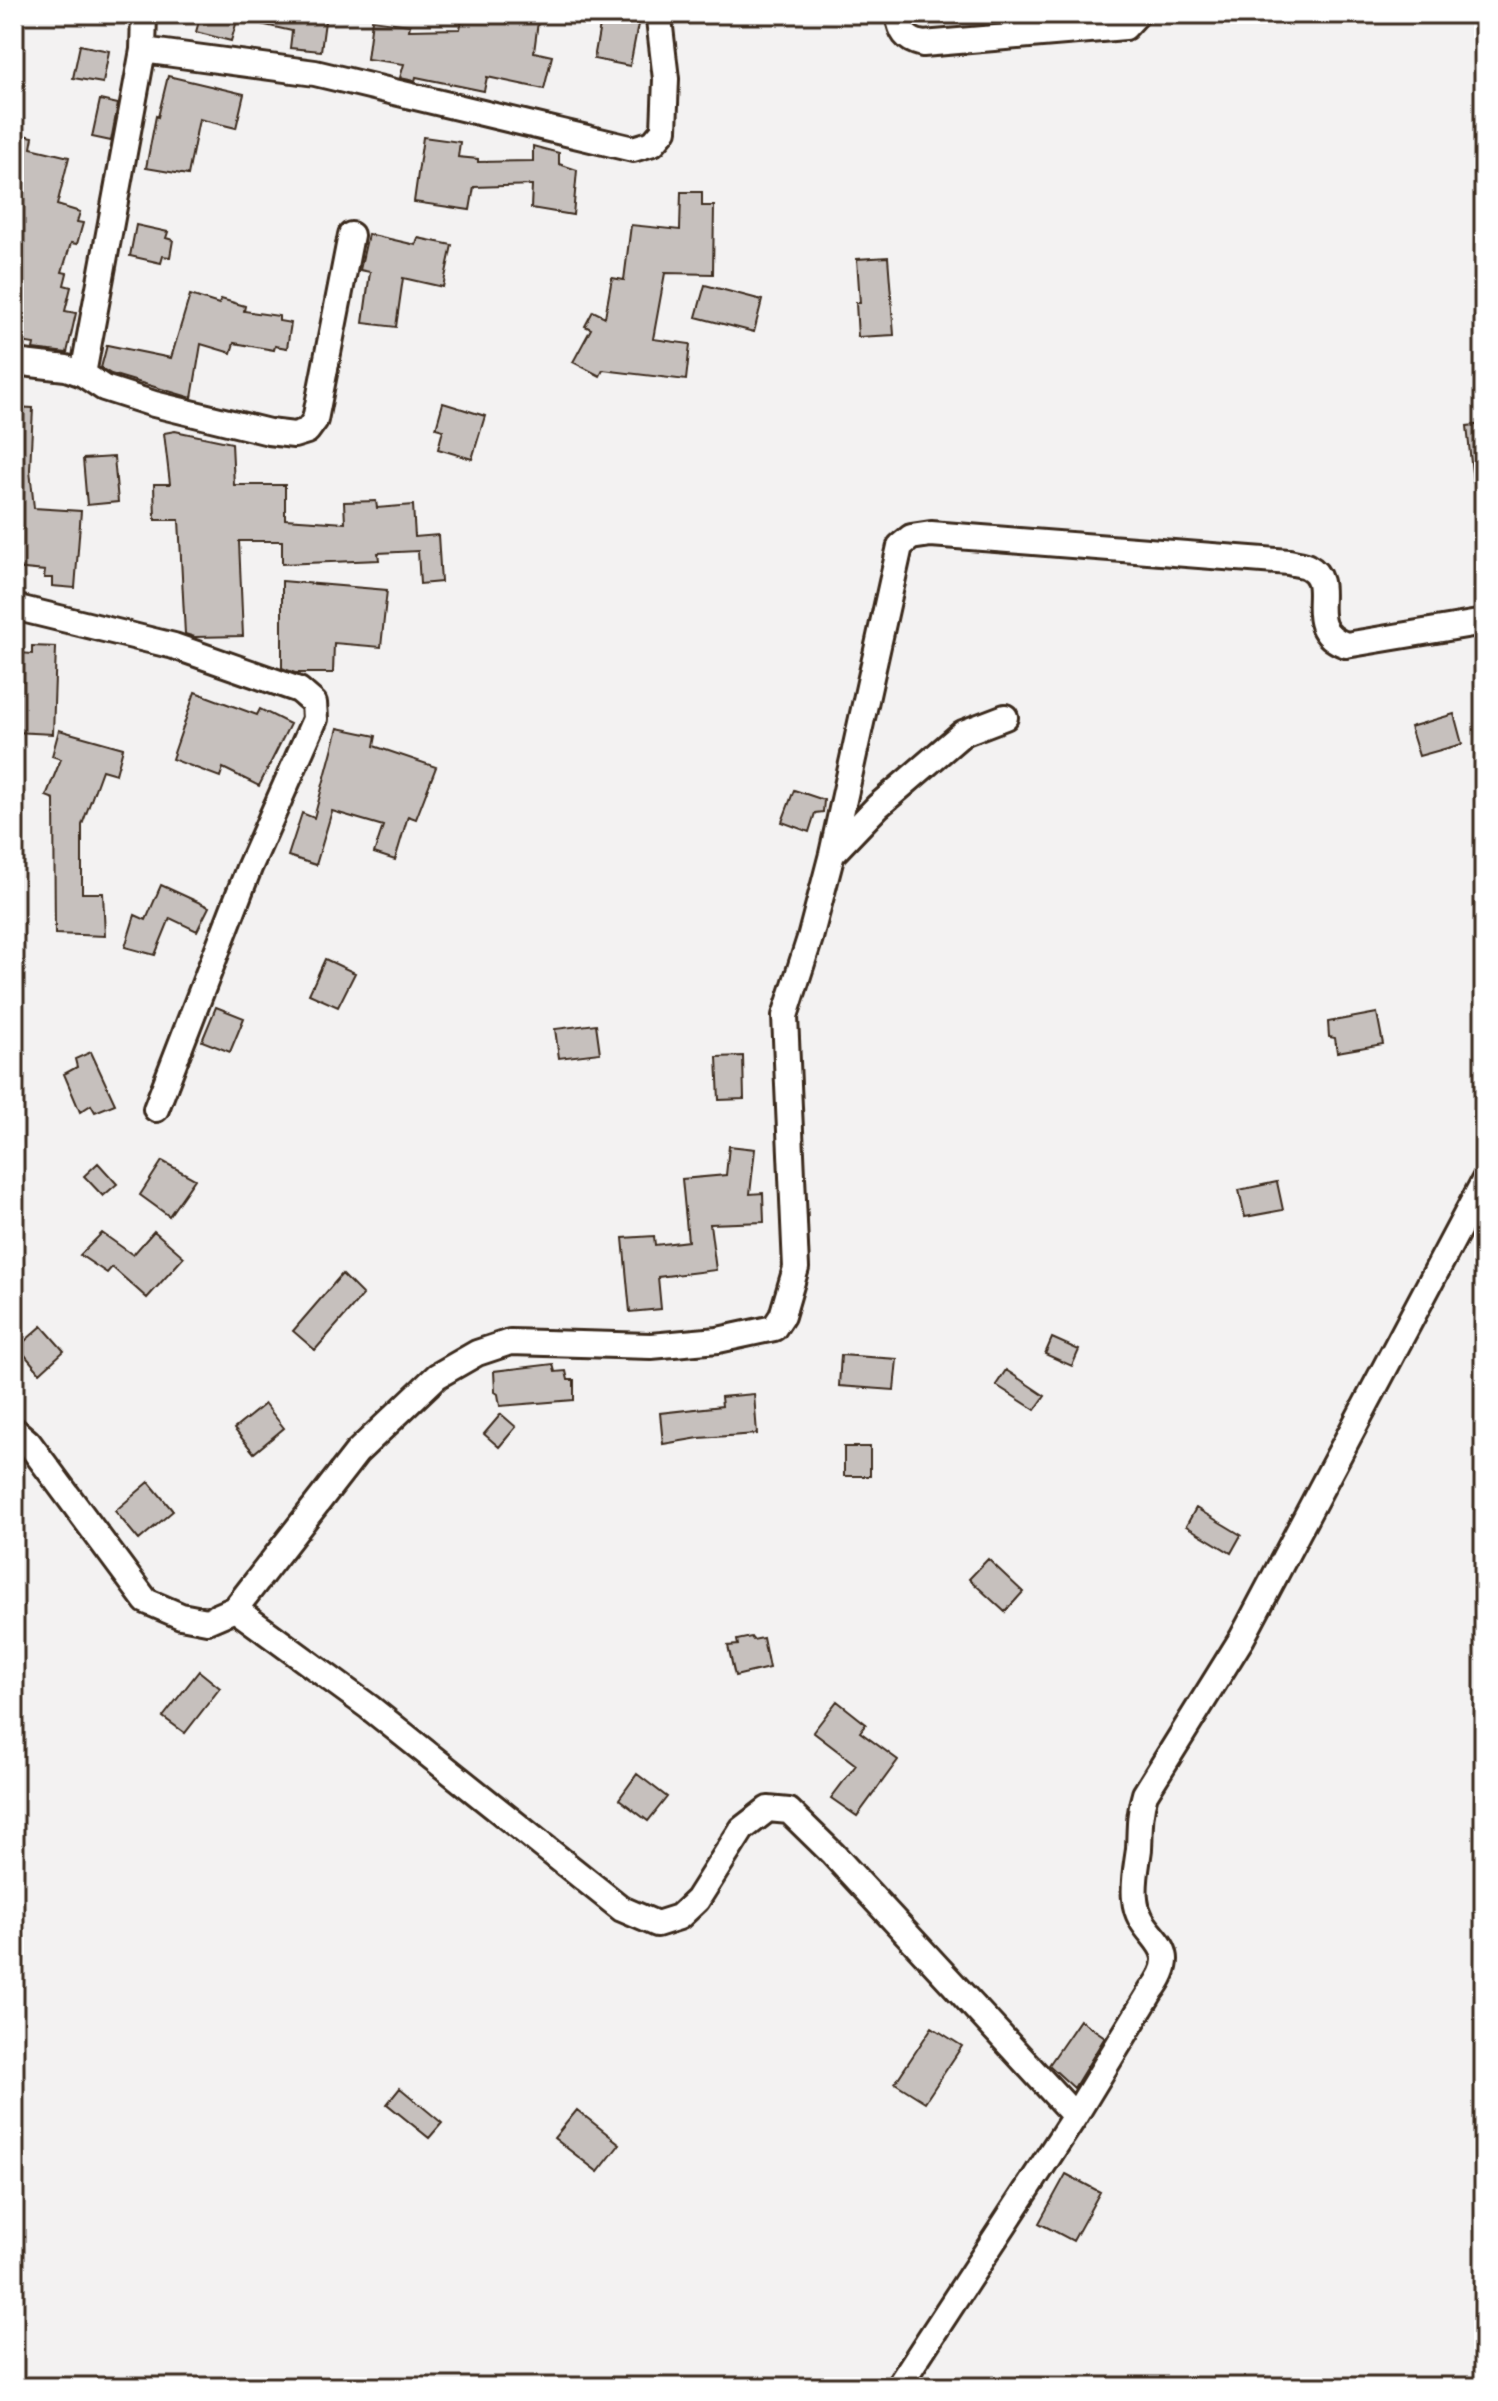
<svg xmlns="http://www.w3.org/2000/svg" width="1498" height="2401" font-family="'Gochi Hand',sans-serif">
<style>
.building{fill:#c6c0bd;stroke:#3b2a1e;stroke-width:2}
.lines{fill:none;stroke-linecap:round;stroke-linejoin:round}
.minor-casing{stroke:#3b2a1e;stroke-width:30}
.minor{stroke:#fff;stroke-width:24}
</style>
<rect width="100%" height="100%" fill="#f3f2f2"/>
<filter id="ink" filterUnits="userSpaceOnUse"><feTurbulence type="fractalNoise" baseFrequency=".0125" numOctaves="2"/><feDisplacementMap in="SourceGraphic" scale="16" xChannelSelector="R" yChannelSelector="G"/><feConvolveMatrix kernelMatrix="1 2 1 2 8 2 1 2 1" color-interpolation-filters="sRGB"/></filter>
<g filter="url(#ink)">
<path class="building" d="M201,14h38l-8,27 -35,-9z
M247,14h79l-5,37 -31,-3 2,-17 -45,-10z
M463,14h76l-5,38 18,4 -8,33 -57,-12 -3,14 -68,-14 -1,4 -15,-3 4,-14 -37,-5 5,-39 38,5 -1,5 51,-1z
M602,14h38l-10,52 -36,-7z
M80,45l29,6 -6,32 -30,-5z
M168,76l76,18 -8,34 -37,-9 -11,56 -42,-7 10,-52 2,1z
M100,100l18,4 -7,37 -19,-4z
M14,133l19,4 -2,11 38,9 -12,48 23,7 -3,10 6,1 -6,21 -6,-1 -9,29 5,1 -3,12 7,2 -6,24 11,2 -9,40 -34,-4 1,-5 -20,-3v-120l9,-33 -9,-2z
M423,137l37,5 -2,15 20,2v3l55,-1v-15l26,7v11l18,6 -4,45 -42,-7 1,-23 -58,2 -4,23 -56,-8z
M681,192h21v14h12l-1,68 -48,-1 -12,66 37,5 -4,36 -83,-10 -3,6 -27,-14 18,-33 -6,-3 8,-15 12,6 7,-39 12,2 7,-55 49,5z
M136,225l32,7 -2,6 7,2 -3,17 -7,-1 -2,7 -31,-7z
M368,234l48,11 2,-7 34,7 -9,42 -40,-9 -7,49 -33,-4 7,-51 -10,-2z
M888,257l6,78 -36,2 -2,-34h4l-3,-44z
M705,285l57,15 -8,32 -58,-15z
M190,295l29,9 2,-5 24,7 -1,5 35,5v5l12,2 -4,25 -12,-2 -1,4 -40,-7 -3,10 -30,-9 -9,54 -81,-24 -10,-6 6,-23 64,13z
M443,403l42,13 -13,43 -34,-10 5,-19 -7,-2z
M14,407l19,1 -3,62 4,38 47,3 -6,77 -23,-2v-8h-8l1,-7 -31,-3z
M1484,424v58h-11l-6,-56z
M175,431l57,12 2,42h51v34l60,4 -1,-21 32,-1 1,7 36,-3 2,32 23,-2 3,47 -21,2 -2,-33 -40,2 1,7 -97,4v-23h-43l4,95 -48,1 -10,-3 -6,-114h-24l-1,-36h16l-6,-51z
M114,457l4,45 -31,3 -4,-46z
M282,581l105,9 -6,57 -47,-4 -1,30h-38l-13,-5z
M32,646l24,1 -3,87 -39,-2v-15h4l2,-64 12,1z
M195,692l62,23 3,-6 30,15 -31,62 -36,-18 -3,9 -48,-18z
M1454,714l8,30 -43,12 -9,-29z
M338,728l38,8 -2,10 62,21 -20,52 -8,-3 -13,44 -21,-7 9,-27 -51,-15 -16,54 -28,-9 14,-43 12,5z
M59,730l64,18 -7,26 -14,-4 -20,55v68h21l2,43 -50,-2 -1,-135 -8,-3 15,-37 -9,-3z
M794,790l30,10 -1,12 -8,1 -6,19 -27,-10z
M161,885l48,22 -12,24 -27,-13 -15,37 -30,-8 10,-32 11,5z
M325,959l30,14 -17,34 -29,-13z
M216,1007l28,11 -14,34 -28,-11z
M1377,1013l6,31 -46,8 -2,-14 -6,-1 -1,-15z
M596,1024l4,29 -41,5 -4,-29z
M91,1052l24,52 -20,8 -4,-7 -11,7 -16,-38 13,-7 -2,-8z
M743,1056l1,43 -25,1 -2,-43z
M729,1146l26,3 -5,45 13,-1 1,29 -54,2 6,46 -58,7 3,32 -31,3 -7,-74 31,-2 1,9 33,-4 -6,-62 44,-4z
M162,1161l33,18 -26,37 -29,-21z
M98,1163l19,21 -14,12 -19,-20z
M1277,1182l6,28 -38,7 -6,-27z
M154,1231l30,26 -37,41 -35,-31 -5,6 -27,-18 22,-22 31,22z
M342,1274l21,21 -48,55 -22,-19z
M42,1326l22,25 -24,22 -22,-26z
M1052,1338l27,12 -7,16 -27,-12z
M841,1355l56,4 -3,31 -55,-4z
M553,1364l2,8 11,-1 2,9h6v20l-74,6 -2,-12 -3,-2 -1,-21z
M1006,1370l39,26 -10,14 -39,-25z
M754,1394l3,40 -58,4 -36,6 -3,-31 62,-7 -1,-9z
M265,1404l19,24 -30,25 -20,-24z
M501,1414l15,13 -17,20 -15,-13z
M844,1447h26v29h-26z
M149,1482l24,29 -34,29 -24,-29z
M1196,1508l45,27 -10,18 -45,-27z
M988,1559l35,33 -18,20 -36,-33z
M751,1637l2,3 10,-2 6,30 -34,8 -7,-30 10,-1 -1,-5z
M199,1671l21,17 -35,45 -22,-16z
M837,1701l29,23 -6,8 38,28 -41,56 -26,-18 25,-33 -43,-33z
M637,1774l30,23 -19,24 -29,-22z
M1080,2020l25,17 -31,51 -25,-23z
M932,2027l30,19 -37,56 -30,-19z
M400,2088l42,35 -13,15 -42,-34z
M577,2110l43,34 -22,28 -44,-34z
M1066,2174l34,18 -27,49 -34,-18z"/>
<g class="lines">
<defs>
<path id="minor" d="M898,14c3,18 7,26 25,30l202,-17 12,-13
M143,50l172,23 318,76 20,-6 11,-13 2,-51 -7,-60 -3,-5
M14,362l52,6 17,6 21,14 50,16 115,28 25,3 13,-4 8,-11 36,-185
M83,374l60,-324 1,-36
M14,607l160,39 125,44 15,13 1,16 -66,149 -93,241
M832,854l68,-308 11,-9 20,-3 358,28c6,2 14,2 19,5 31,16 -10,61 38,78l138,-23
M14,1430l14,12 118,159 35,15 26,5 28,-12 122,-157 80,-76 40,-23 33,-11 141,4 67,-6 56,-12 8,-12 14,-48 -11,-252 25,-78 22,-84 46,-48 85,-73 42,-16
M235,1609l134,98 253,202 35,15 22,-7 18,-17 45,-71 26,-20 21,2 44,43 242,262
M898,2387l177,-271 76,-125c38,-49 -13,-50 -16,-92 -2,-17 2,-34 4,-50 1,-20 0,-36 6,-55l97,-156 242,-457"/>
</defs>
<use href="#minor" class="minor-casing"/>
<use href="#minor" class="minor"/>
</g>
</g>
<rect width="1498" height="2401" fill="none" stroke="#fff" stroke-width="48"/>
<rect x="24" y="24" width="1450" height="2353" fill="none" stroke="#3b2a1e" stroke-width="3" filter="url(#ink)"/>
</svg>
